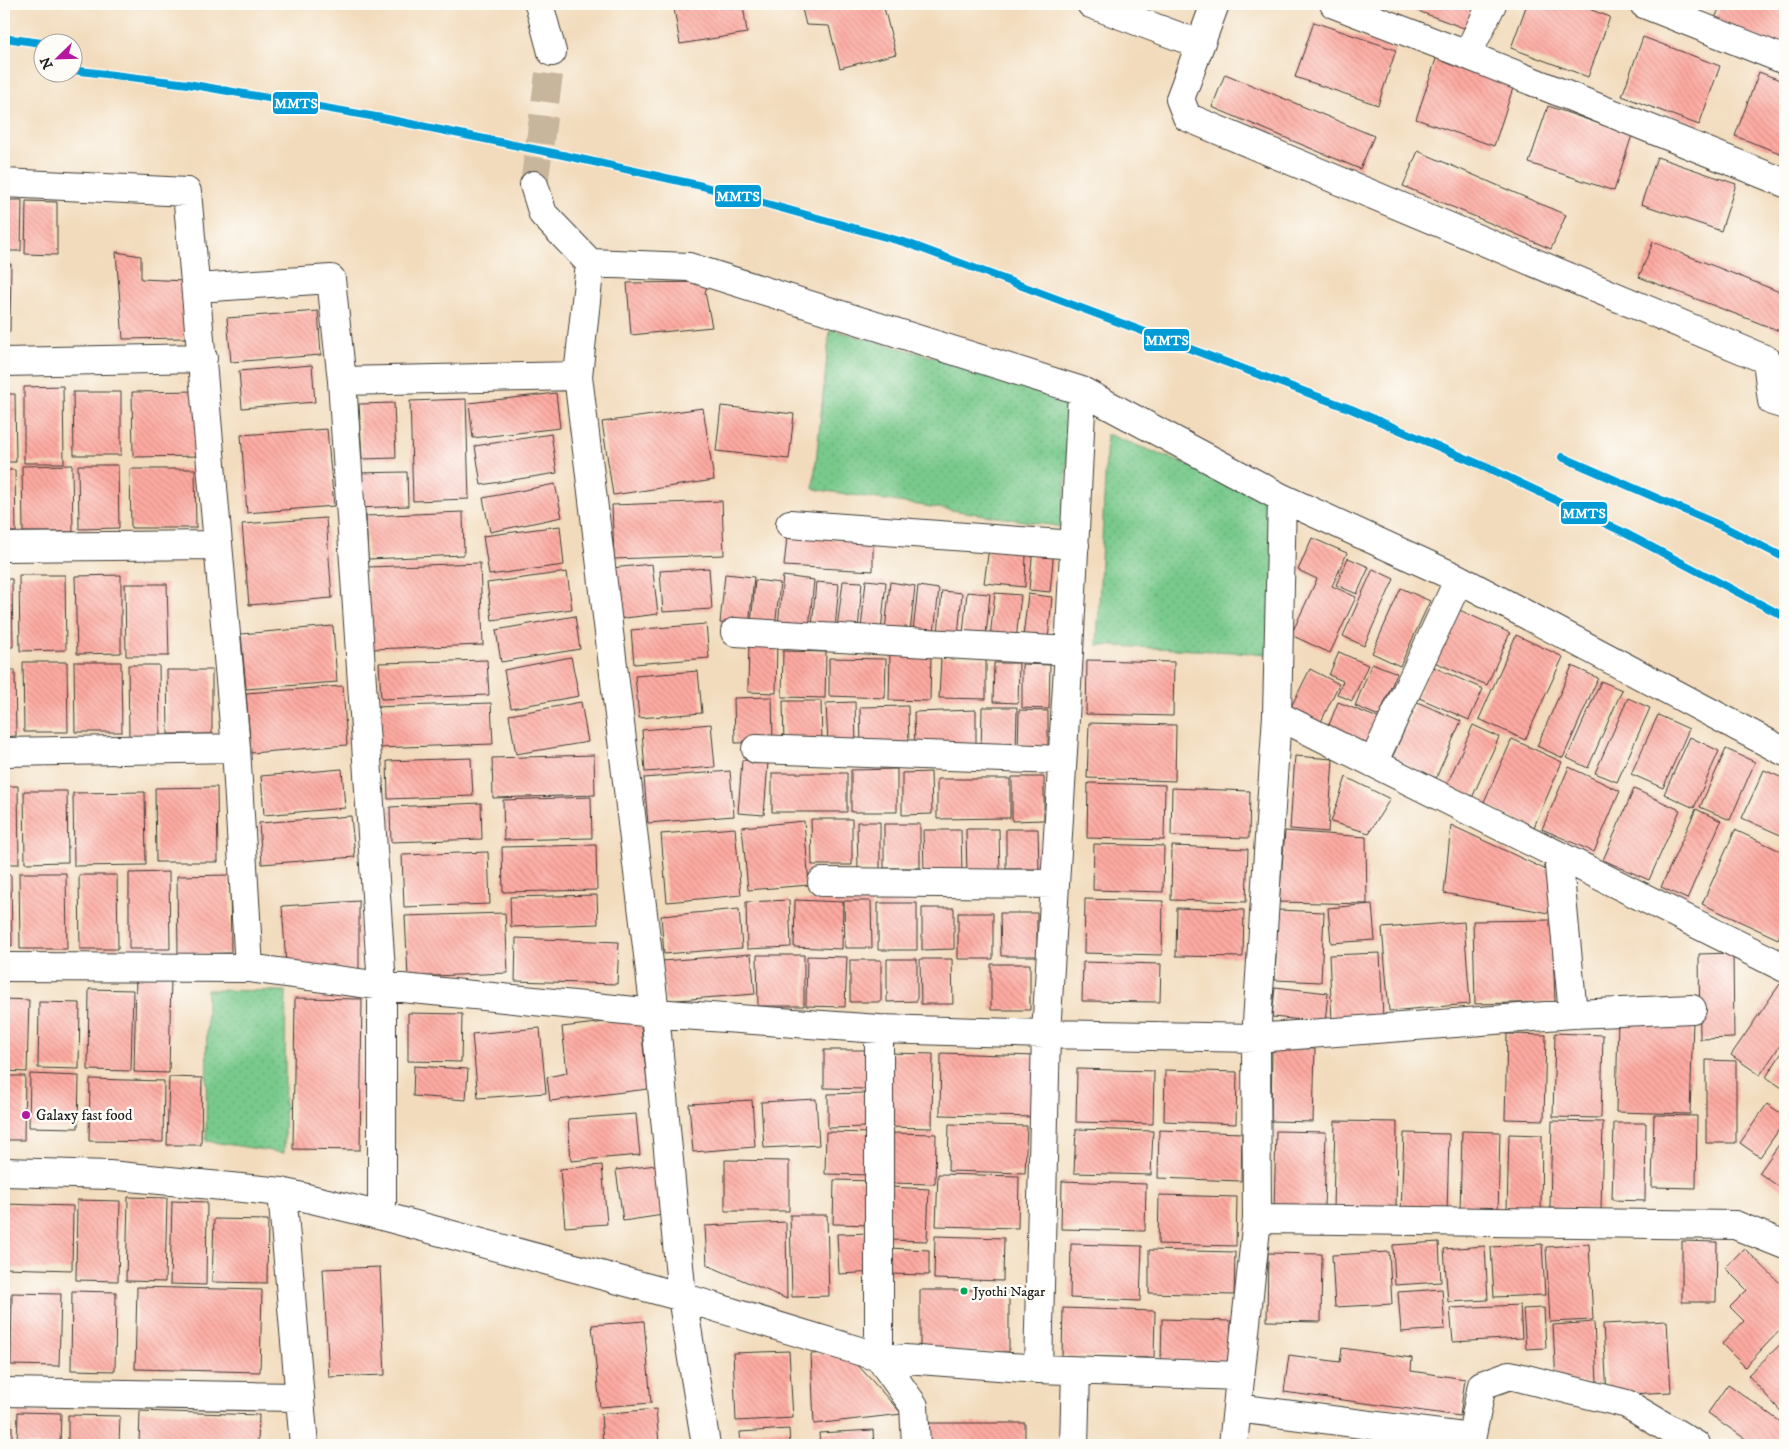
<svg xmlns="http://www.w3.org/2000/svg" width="1789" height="1449" font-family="'IM FELL DW Pica',serif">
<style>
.grass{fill:url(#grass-dots);stroke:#4a7254}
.building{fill:url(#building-back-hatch)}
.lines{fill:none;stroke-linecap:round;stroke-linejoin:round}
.street-tunnel{stroke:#c7b59c;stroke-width:28;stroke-dasharray:28 14;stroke-linecap:butt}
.street-casing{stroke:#3c3934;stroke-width:30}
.street{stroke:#fff;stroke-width:28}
.rail-1-casing{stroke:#fdfcf7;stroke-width:11}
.rail-1{stroke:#019cd6;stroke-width:8}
.poi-dot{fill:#b5179e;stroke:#fdfcf7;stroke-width:2}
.bus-dot{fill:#00a651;stroke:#fdfcf7;stroke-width:2}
.labels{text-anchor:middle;stroke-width:5;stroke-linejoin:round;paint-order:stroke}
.bus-label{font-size:14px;fill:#1c1c1c;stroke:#fdfcf7;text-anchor:start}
.poi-label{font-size:15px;fill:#1c1c1c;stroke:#fdfcf7;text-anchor:start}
.line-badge{stroke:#fdfcf7;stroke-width:2}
.badge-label{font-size:14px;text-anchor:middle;font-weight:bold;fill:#fff}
</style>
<defs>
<pattern id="grass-dots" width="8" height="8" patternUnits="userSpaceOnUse" patternTransform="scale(1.25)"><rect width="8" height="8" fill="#78c98b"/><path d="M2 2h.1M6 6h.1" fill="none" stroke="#67ac77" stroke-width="1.8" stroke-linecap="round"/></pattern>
<pattern id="building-back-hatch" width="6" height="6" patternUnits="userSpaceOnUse" patternTransform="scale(1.25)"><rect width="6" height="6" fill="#fdaaa1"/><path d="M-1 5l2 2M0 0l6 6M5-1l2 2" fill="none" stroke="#d8928a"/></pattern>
</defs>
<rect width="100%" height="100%" fill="#fdfcf7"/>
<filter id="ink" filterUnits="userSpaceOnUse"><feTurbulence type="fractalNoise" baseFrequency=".02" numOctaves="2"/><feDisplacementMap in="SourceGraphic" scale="10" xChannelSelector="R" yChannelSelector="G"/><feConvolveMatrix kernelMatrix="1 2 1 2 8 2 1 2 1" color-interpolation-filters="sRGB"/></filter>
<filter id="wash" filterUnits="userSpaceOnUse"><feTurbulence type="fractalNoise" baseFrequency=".0096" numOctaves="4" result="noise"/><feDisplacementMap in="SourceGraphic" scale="20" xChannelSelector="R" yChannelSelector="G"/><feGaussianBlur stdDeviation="1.12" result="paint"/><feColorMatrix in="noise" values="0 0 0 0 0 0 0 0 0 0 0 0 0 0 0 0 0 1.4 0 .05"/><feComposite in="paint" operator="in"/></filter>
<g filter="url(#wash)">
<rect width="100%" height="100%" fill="#f2dbbc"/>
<path class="grass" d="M830,329l122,33 119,37 -8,128 -250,-38z
M1107,434l171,65 -7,155 -174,-9z
M207,990l79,1 -2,162 -78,-12z"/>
<g id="blocks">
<path class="building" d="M699,4h44l4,29 -67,11 -6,-36z
M804,4h79l13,50 -56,14 -11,-42 -23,-1 -5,-20z
M1399,4h83l-10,27z
M1527,4h49l34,13 -22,60 -77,-29z
M1721,4h64v44l-71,-27z
M1314,22l82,28 -18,55 -83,-28z
M1643,37l77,29 -21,59 -77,-29z
M1437,56l78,26 -21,64 -78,-27z
M1759,72l26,10v73l-50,-19z
M1225,74l149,62 -14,33 -148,-62z
M1548,106l84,29 -18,56 -85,-28z
M1418,151l148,64 -15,34 -148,-63z
M1657,157l79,27 -15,47 -80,-27z
M4,200h18l-1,51h-17z
M26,201l31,1v53l-32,-1z
M1653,242l132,52v39l-146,-56z
M116,252l25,4v23l44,2v57l-62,1z
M4,264h7l-1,68h-6z
M709,282l-4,10 7,35 -81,8 -4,-52z
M318,311l3,44 -90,7 -4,-44z
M312,365l3,37 -73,6 -3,-37z
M63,386l1,77h-40v-76z
M199,391l1,65 -67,1 -1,-65z
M73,392h48v63h-47z
M556,393l4,35 -87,10 -4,-35z
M4,394h11l1,68h-12z
M466,399l3,100 -56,2 -3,-100z
M394,403l2,55 -34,1 -3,-55z
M721,406l73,8 -5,45 -73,-8z
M703,408l11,72 -101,15 -11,-73z
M327,429l7,77 -87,7 -6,-78z
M551,434l6,39 -76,12 -6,-39z
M72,465l1,67h-50l-1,-66z
M78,465h40l1,63 -40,1z
M130,469h65l1,59h-65z
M4,470h11l1,62h-12z
M407,472l1,34 -52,2 -1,-35z
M555,484l7,33 -72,15 -7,-34z
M722,501l2,54 -110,4 -2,-54z
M463,512l1,43 -96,4 -2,-43z
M326,518l6,80 -83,7 -7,-81z
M560,526l4,39 -75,10 -6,-39z
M787,537l86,4v30l-89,-5z
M1312,538l35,15 -15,33 24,11 -26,56 -39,-18 26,-56 -19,-9z
M1033,547l21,2 -4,43 -21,-2z
M989,548l37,5 -1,34 -41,-4z
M1348,558l21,9 -12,27 -21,-9z
M480,563l3,82 -112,4 -3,-82z
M652,564l6,50 -41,5 -6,-51z
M709,568l3,41 -49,3 -3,-41z
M1373,569l21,10 -30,67 -21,-10z
M567,572l5,37 -80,11 -5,-37z
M725,574l29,3 -5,49 -29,-3z
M19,575h46l1,75 -46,1z
M121,575v78l-44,1 -2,-78z
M783,576l31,4 -5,48 -31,-3z
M4,579h8l1,68h-9z
M755,580l25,3 -5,45 -24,-3z
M866,580l20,2 -5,49 -20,-2z
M843,581l19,1 -4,49 -21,-3z
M816,582l23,2 -4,45 -23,-2z
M890,582l25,4 -5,47 -25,-2z
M125,584h42l2,72h-43z
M918,586l21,3 -5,44 -21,-2z
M1401,588l29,13 -30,65 -28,-13z
M942,591l20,2 -4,43 -20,-2z
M967,592l23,2 -4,42 -23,-2z
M995,593l26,2 -5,45 -26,-3z
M1028,594l24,3 -4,43 -25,-3z
M1455,608l55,25 -23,52 -55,-24z
M575,616l5,33 -79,13 -5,-32z
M706,624l3,34 -75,6 -3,-34z
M333,626l4,56 -91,7 -5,-55z
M1516,635l47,22 -38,83 -46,-21z
M749,639l28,1 -1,53 -28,-1z
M783,651l43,1 -1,46 -43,-1z
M1339,652l29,13 -16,36 -15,-7 6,-13 -14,-6z
M890,653l41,2 -1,46 -41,-1z
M571,657l8,39 -68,12 -7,-38z
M941,657l45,1v41l-47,-1z
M829,658l57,1 -1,39 -56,-2z
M487,660l2,35 -108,4 -2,-36z
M1087,660l87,2 -1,54 -87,-2z
M23,662h44l1,70h-44z
M74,662h47l1,70h-47z
M994,663h25l-1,40 -25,-1z
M1372,663l25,10 -18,43 -24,-10z
M1022,664l28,1 -1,44 -27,-1z
M128,665h31l1,71 -31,1z
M1431,666l52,23 -14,31 -52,-23z
M1572,666l26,12 -35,80 -26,-12z
M1310,669l29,15 -20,42 -30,-15z
M4,670h11l1,66 -12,1z
M167,670h45v64h-44z
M698,671l4,42 -63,5 -4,-42z
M1601,681l21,9 -34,78 -21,-10z
M343,686l4,59 -96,8 -5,-60z
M772,697l1,45 -38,1 -1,-45z
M1628,698l22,10 -33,74 -22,-9z
M783,701h38l1,42 -38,1z
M581,702l7,40 -72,12 -7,-39z
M855,702l1,43h-28l-2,-42z
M1338,702l40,16 -11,28 -40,-16z
M1417,702l44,19 -25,57 -44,-20z
M491,703l2,41 -118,4 -1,-41z
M908,706l1,40 -48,1 -1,-40z
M982,707h35l-1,48 -35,-1z
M976,710v42l-61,-4 -1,-36z
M1019,710l29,1v44l-30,-1z
M1658,715l31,14 -26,59 -32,-14z
M1089,723l87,2 -1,56 -88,-3z
M711,724l4,43 -70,5 -3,-42z
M1473,725l26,12 -27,61 -26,-11z
M1690,737l29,14 -25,57 -30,-14z
M1512,739l50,23 -28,65 -51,-23z
M1726,749l29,13 -25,58 -30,-13z
M594,755l1,40 -102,3 -1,-40z
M1295,756l38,3 -5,73 -38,-3z
M471,758l2,38 -85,3 -1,-38z
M742,760l26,2 -4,53 -26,-2z
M1569,767l51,24 -26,61 -52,-23z
M342,769l3,39 -81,7 -3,-39z
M897,769v43h-46v-42z
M1764,770l21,9v58l-43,-19z
M730,771l4,45 -86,7 -4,-45z
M931,772l1,42 -30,1v-42z
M772,773h75v39h-75z
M1012,777h32v43l-32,1z
M1346,777l44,22 -21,34 -38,-11z
M937,779h73v39l-73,1z
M1088,783l77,2 -1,55 -77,-2z
M4,786h14l1,78h-15z
M217,787l1,75h-62l-1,-74z
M1172,788l78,3 -1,47 -78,-2z
M1634,789l46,21 -31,70 -46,-20z
M24,791h43l1,71 -43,1z
M145,792l1,73 -72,1 -1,-73z
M591,797l1,41 -88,2 -1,-40z
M481,803l1,36 -91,3 -1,-35z
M1696,809l25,12 -34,78 -26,-12z
M351,816l4,41 -93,7 -3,-41z
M811,819h41v46h-40z
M804,821l5,64 -61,5 -6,-63z
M857,822h23v47h-22z
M884,824h36v44h-36z
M1451,825l104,49 -7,39 -104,-20z
M735,828l6,67 -74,7 -6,-68z
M966,829h33l1,48h-33z
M1006,829h32l1,40h-33z
M923,830h38l1,42 -38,1z
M1735,830l50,23v70l-7,16 -76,-35z
M1285,831l81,6 1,67 -88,-2z
M1094,844l70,2 -1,46 -70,-2z
M596,845l1,45 -94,2 -1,-45z
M1172,846l76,3 -2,53 -75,-2z
M488,852l2,52 -86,3 -2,-52z
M169,872l1,77h-41v-76z
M19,873h47l1,76h-47z
M4,875h7l1,71h-8z
M79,875h38l1,74h-38z
M230,875l1,78 -53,1 -1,-78z
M597,895l1,29 -87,3 -1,-30z
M1085,899l78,2 -1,54 -78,-2z
M789,900l2,47 -44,2 -1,-47z
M795,900l48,2 -1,47 -48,-2z
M359,901v69l-73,-6 -4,-58z
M844,901h27l1,47h-27z
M878,903h39v47h-39z
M1372,904l3,36 -44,3 -3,-35z
M922,908h32v41l-32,1z
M1177,908l67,2 -1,47 -67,-1z
M739,909l3,39 -78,6 -3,-38z
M1278,910l46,2 -3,70 -46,-2z
M505,913l3,60 -100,4 -3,-61z
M958,913h35v46h-35z
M1000,913h37v43h-36z
M1552,920l3,82 -80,2 -2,-83z
M1464,922l6,82 -81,7 -7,-83z
M516,938l103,4 -2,42 -102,-3z
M1380,953l3,65 -51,3 -3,-66z
M1733,953l1,85 -34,1 -1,-85z
M751,954l4,40 -90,7 -3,-40z
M757,955h47v51h-46z
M807,956l40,1 -2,50 -39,-1z
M887,959h30v42l-30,1z
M920,959h32l1,45h-32z
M850,960h31v42h-31z
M1083,962l78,2 -1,38 -78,-1z
M991,964h39v46h-39z
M136,975l35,1 -2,97 -35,-1z
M1780,984l5,4v50l-25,37 -29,-20z
M1275,987l53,6 -3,29 -53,-5z
M89,989l44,1 -2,81 -43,-1z
M295,998l67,1 -2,151 -67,-1z
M4,999l25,1 -2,72 -23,-1z
M39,1002l41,1 -1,66 -41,-1z
M408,1013l54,1 -1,48 -53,-1z
M640,1018l8,71 -98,12 -3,-24 20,-4 -5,-46z
M1618,1018l75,2 -3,94 -74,-2z
M540,1028l6,65 -68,5 -6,-64z
M1555,1033l48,2 -2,83 -48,-1z
M1507,1034l39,1 -2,85 -39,-1z
M1272,1048l43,1 -2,73 -42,-1z
M1785,1048v42l-19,-13z
M824,1050h42l-1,39 -41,-1z
M888,1053l45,1 -1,74 -46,-1z
M941,1053l95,3 -1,61 -95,-2z
M1706,1060l30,1v82h-30z
M414,1066l54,3 -2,31 -53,-4z
M1077,1069l77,2 -1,53 -77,-2z
M1165,1070l72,2 -1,52 -72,-3z
M30,1074l49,2 -1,52 -49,-1z
M4,1076h21l-1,64h-20z
M169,1077l33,1 -1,67h-34z
M90,1079l74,2 -1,61 -74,-1z
M867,1093l1,34 -40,1v-34z
M816,1099l3,46 -55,3 -3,-46z
M752,1100l3,47 -62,5 -4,-48z
M1767,1104l18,12v5l-25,36 -20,-14z
M636,1114l4,41 -69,6 -3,-42z
M1654,1115l43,1 -1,72 -44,-1z
M1335,1121l62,1 -1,89 -63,-1z
M1552,1121l51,1 -2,88 -51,-2z
M1614,1123h32l-1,78 -33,-1z
M949,1124l78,2 -2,47 -77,-2z
M1076,1129l77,2 -2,44 -77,-2z
M1159,1130l83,3 -1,48 -83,-3z
M1276,1131l50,1 -2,79 -50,-1z
M1462,1131l38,1 -2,82 -38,-1z
M826,1132l48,1 -1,42 -48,-1z
M889,1133l47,1 -1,50 -47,-1z
M1404,1133l45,1 -2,81 -46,-2z
M1509,1134l33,1 -1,77 -34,-1z
M1785,1136v55l-26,-18z
M725,1160l64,1v50h-64z
M602,1165l5,59 -42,3 -5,-58z
M656,1165l7,50 -40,6 -7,-51z
M938,1174l81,2 -1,52 -82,-2z
M834,1180l44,1 -1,44 -44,-1z
M1062,1181l84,3 -1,47 -84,-2z
M890,1187l39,2 -2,52 -38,-1z
M1159,1195l78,2 -1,49 -78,-2z
M128,1197l39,1 -2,84 -39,-1z
M77,1200l43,1 -2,80 -42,-1z
M172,1201l35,1 -1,83 -36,-1z
M4,1204l69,2 -1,64 -68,-2z
M790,1215h37l2,81 -37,1z
M214,1219l54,1 -1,63 -55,-1z
M786,1222l1,77 -80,-34 -2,-39z
M874,1233l2,39 -37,2 -2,-40z
M935,1236l69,2 -1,43 -69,-2z
M1682,1241l35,1 -1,60h-34z
M1439,1242l2,40 -46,3 -2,-40z
M1071,1244l71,2 -2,55 -70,-3z
M1542,1244l3,51 -51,2 -3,-50z
M1589,1244l4,76 -43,2 -4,-75z
M1485,1246l3,54 -40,2 -4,-53z
M889,1248l40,2v25l-40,-1z
M1744,1248l41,40v37l-40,42 -23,-23 22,-23 -14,-14 17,-17 -22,-22z
M1149,1250l86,2 -1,43 -85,-2z
M1389,1252l3,52 -57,3 -3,-52z
M1268,1253l54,1 -1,68 -54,-1z
M380,1267l5,108 -56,2 -6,-108z
M137,1287l125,3 -2,82 -125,-3z
M1442,1289l3,40 -44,3 -3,-40z
M920,1290h89v62h-89z
M72,1291l44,1 -1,79 -44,-1z
M12,1293l49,1 -2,72 -48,-1z
M4,1295l6,1 -2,75h-4z
M1520,1305l2,33 -69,4 -3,-34z
M1063,1308l92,3 -1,47 -92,-2z
M1544,1308l2,40 -20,1 -3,-40z
M1162,1319l69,2 -1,41 -69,-2z
M644,1321l7,82 -51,4 -8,-82z
M1667,1321l4,71 -64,3 -4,-71z
M1594,1322l3,60 -41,2 -3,-59z
M1785,1340v76l-37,-41z
M1342,1348l70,10 -1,13 54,8 -5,37 -176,-24 5,-37 51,7z
M789,1351l4,67 -57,3 -3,-68z
M846,1352l56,62 -88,10 -3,-70z
M1728,1384l57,41v20h-31l-46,-32z
M656,1409l3,34 -56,2 -2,-31z
M140,1411l119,4 -1,30h-119z
M18,1412l43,1 -1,32h-43z
M68,1415l52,1 -1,29h-51z
M929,1423h96v22h-95z
M4,1426h8v19h-8z
M789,1429l1,16h-49l-1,-13z
M873,1430l1,15h-54l-1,-12z"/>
</g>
</g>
<g filter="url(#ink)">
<use href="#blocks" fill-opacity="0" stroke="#3c3934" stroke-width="1"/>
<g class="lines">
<path class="street-tunnel" d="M534,185l18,-133"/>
<defs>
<path id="street" d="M539,4l13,48
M1091,4l108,40
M1215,4l-35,95 7,18 580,243 5,41 13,4
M1334,4l133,51 318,128
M1644,4l141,56
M1467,55l25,-51
M4,183l183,9 49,556 13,220
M534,185l9,29 47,49 99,4 393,124 200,107 177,81 326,173
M590,263l-12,113 77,637 27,284 24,148
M197,288l134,-9 11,102 40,605v230
M4,362l199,-4
M342,381l236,-5
M790,524l285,21
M4,547l214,-2
M735,632l334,19
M1277,715l508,253
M756,749l306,11
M4,752l232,-4
M1373,763l86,-184
M1558,855l15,159
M822,882l233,2
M4,967l245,1 133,18 273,27 224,16 167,5 210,4 317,-24 119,-5
M879,1029v328l35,49 2,39
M4,1172l105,3 173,17 100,24 300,81 197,60 159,12 202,7
M282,1192l22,253
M1257,1219l478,6 50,20
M1038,1369l8,-335 23,-383 13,-260
M4,1392l295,5
M1237,1408l234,30
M1074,1445l2,-74
M1233,1445l24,-226 -1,-181 21,-323 5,-217
M1470,1445l12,-60 28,-10 117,29 69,41"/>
</defs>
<use href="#street" class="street-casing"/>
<use href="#street" class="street"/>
<defs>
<path id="rail-1" d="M4,38l38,5
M72,70l116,14 194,34 176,36 144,32 205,57 444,166 144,62 126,60 164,86
M1562,457l164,71 59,30"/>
</defs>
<use href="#rail-1" class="rail-1-casing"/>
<use href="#rail-1" class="rail-1"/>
</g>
</g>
<circle class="poi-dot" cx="26" cy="1115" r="5"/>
<circle class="bus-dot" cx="964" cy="1291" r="4.5"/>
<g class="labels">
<g class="bus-label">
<text x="973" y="1296">Jyothi Nagar</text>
</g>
<g class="poi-label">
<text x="36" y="1120">Galaxy fast food</text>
</g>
</g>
<g class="line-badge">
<rect x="272" y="91" width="47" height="24" rx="5" fill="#019cd6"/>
<rect x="714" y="184" width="48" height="24" rx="5" fill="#019cd6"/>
<rect x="1143" y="328" width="47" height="24" rx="5" fill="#019cd6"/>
<rect x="1560" y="501" width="48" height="24" rx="5" fill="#019cd6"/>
</g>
<g class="badge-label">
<text x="296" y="108">MMTS</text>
<text x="738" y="201">MMTS</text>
<text x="1167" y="345">MMTS</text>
<text x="1584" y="518">MMTS</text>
</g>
<rect width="1789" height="1449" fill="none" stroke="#fdfcf7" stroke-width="20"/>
<g transform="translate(58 58) rotate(247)"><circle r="24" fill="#fdfcf7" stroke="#a3a29f"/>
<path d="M0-4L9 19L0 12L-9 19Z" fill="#b5179e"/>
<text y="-8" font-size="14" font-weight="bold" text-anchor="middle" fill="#1c1c1c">N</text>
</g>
</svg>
